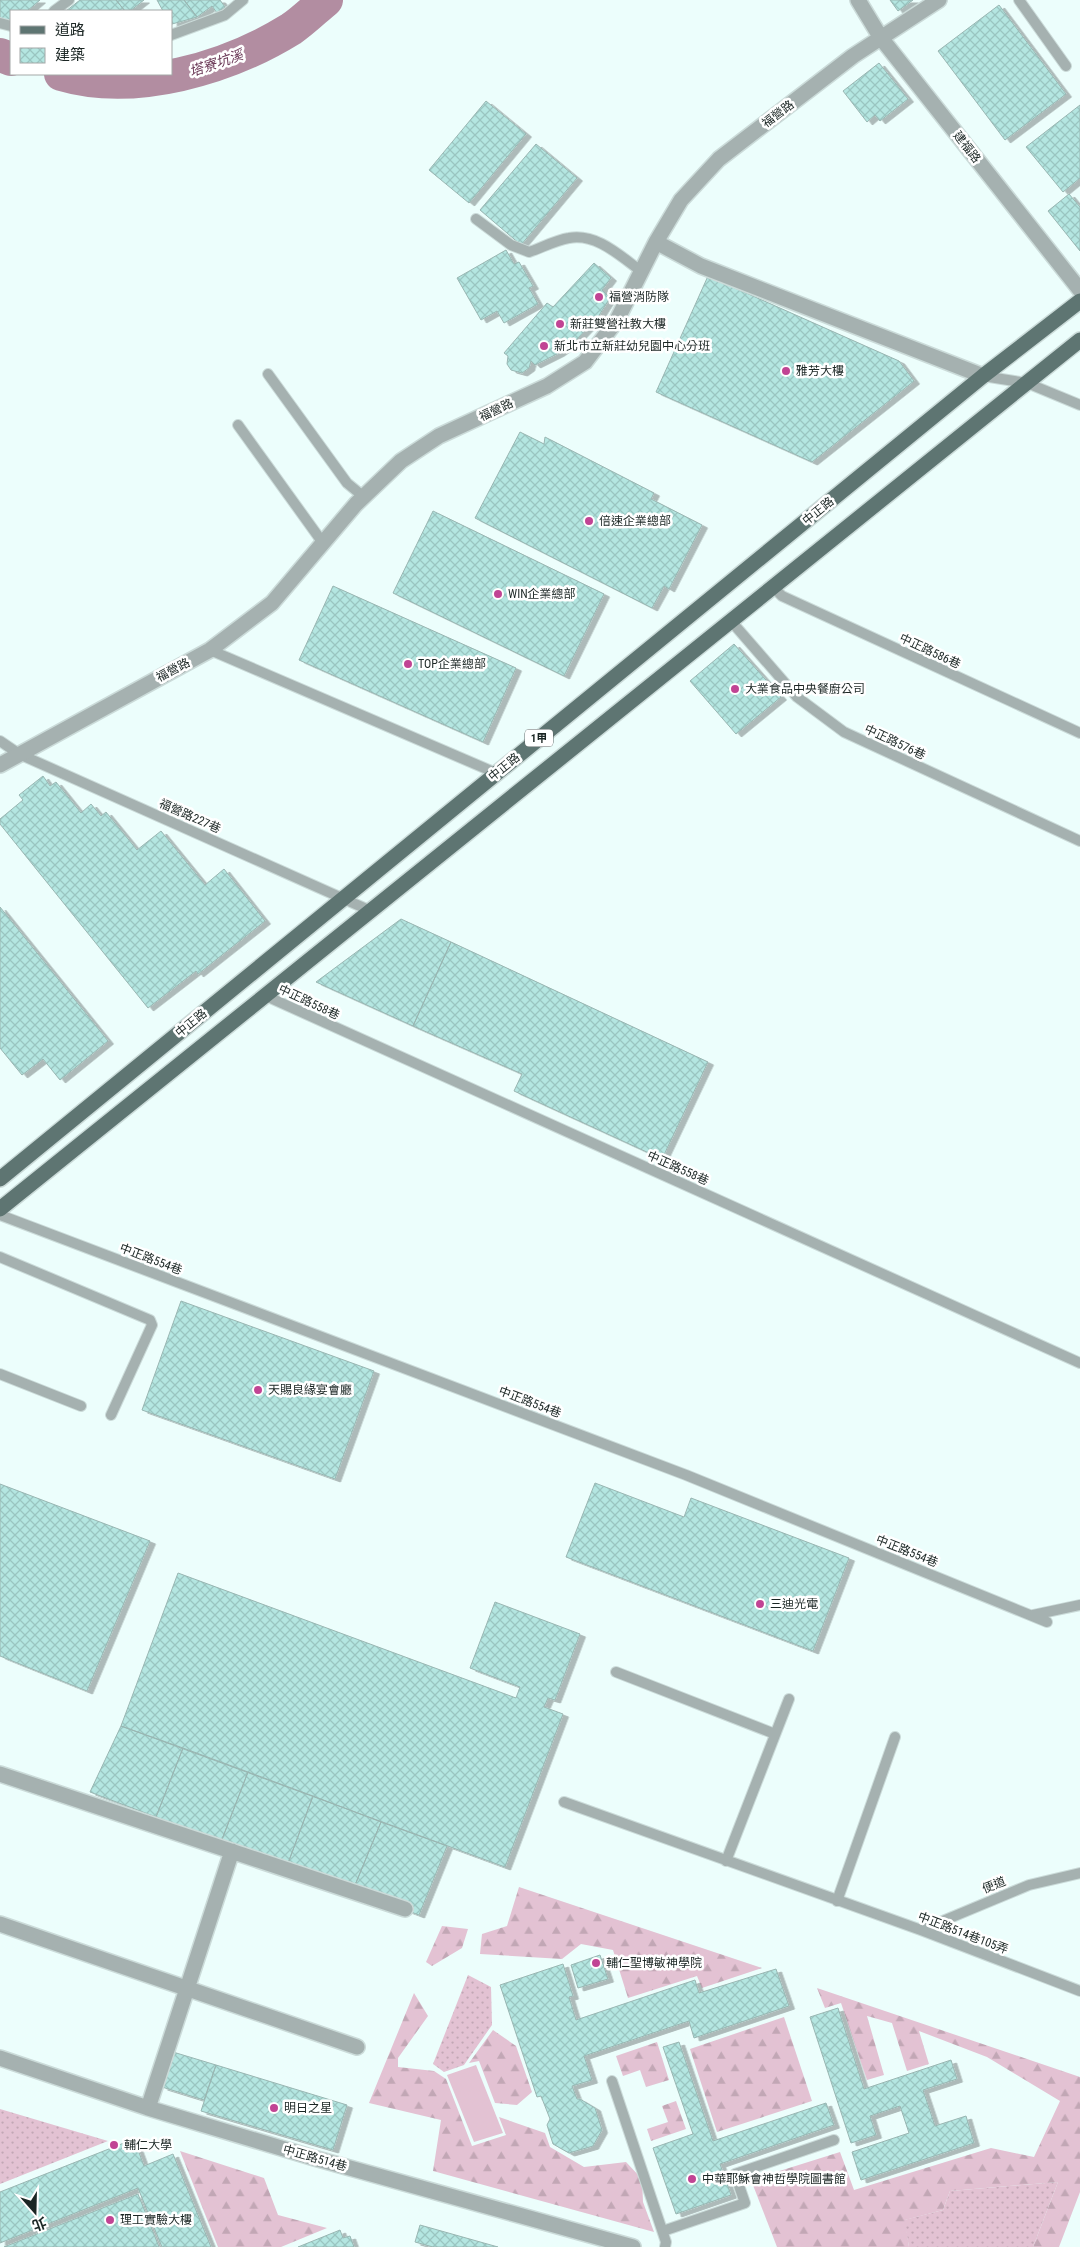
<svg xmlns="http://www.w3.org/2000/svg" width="1080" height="2247" font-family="'Roboto Condensed','Noto Sans TC',sans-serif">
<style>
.grass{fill:url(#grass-dots)}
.forest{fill:url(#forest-firs)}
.pitch{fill:#e3c2d3}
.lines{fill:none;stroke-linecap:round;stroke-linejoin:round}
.river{stroke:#b28da1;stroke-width:34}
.building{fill:url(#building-cross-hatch);stroke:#99b6b2;filter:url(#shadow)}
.service-casing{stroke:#cbdbd9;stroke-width:12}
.minor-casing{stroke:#cbdbd9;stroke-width:18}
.primary-casing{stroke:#cbdbd9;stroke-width:18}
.service{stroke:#a5b1b0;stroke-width:10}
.minor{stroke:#a5b1b0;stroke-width:15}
.primary{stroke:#5e7572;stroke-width:15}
.poi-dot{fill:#c14494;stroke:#fff;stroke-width:2}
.labels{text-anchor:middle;stroke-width:5;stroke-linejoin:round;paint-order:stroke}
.shield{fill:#fff;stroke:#5f6766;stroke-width:1}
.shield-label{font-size:11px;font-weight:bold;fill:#1b2624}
.street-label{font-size:12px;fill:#1b2624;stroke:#fff}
.poi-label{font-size:12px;fill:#1b2624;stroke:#fff;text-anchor:start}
.water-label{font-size:14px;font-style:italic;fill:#6a3856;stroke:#fff}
</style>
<defs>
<pattern id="grass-dots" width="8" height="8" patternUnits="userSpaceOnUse" patternTransform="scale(1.25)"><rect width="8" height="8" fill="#e3c2d3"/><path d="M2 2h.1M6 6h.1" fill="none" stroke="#c2a7b5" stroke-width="1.8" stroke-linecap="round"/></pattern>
<pattern id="forest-firs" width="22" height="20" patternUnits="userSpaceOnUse" patternTransform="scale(1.25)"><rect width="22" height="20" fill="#e3c2d3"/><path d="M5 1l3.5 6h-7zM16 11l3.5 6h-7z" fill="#c2a7b5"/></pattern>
<pattern id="building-cross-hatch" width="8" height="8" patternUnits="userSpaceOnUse" patternTransform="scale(1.25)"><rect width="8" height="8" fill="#b4e6e1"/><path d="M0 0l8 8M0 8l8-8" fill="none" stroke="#9ac5c1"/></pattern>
<filter id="shadow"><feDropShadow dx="5.5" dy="3" stdDeviation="0" flood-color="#0004"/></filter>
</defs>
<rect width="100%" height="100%" fill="#ecfefc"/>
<path class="grass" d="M468,1975l23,12 1,38 -28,40 -20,7 -11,-8z
M0,2109l108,32 -108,43z
M1058,2182l-25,65h-124l-5,-27 39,-10 7,-19z"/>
<path class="forest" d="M519,1887l243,81 -60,20 -5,-12 -69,22 -15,-48 -32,-6 -19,15 -82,-5 2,-20 25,-8z
M442,1926l26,3 -6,19 -30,18 -6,-4z
M817,1988l263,89v115l-21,55h-26l25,-65 -108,9 -7,19 -38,10 4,27h-132l-26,-67 89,-28 14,38 137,-42 43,9 26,-56 -73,-44 -68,-26 10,33 -22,7 -15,-48 -25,-7 17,59 -17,5 -26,-77 -16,5z
M414,1993l14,23 -30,42v9l36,4 12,8 26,67 34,-11 -7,-18 46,16 5,14 34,20 42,-5 16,17 1,23 11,30 -221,-61 8,-51 -72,-17z
M784,2017l28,84 -95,31 -27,-83z
M493,2030l23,16 16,46 -15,13 -22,-2 -16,-42 -10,2z
M657,2042l12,38 -23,7 -6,-17 -17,6 -7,-20z
M676,2101l10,28 -35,12 -4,-12 21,-7 -6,-16z
M180,2151l84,27 14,37 49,13 -46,19h-63z"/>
<path class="pitch" d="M476,2065l27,68 -29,9 -27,-67z"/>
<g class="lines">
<path class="river" d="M0,55l11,4
M61,74c74,22 167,-6 230,-45 12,-8 24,-20 35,-29"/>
</g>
<path class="building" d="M0,0h40l-13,11h-16v12l-11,-3z
M80,0h36l9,11h-59z
M116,0h28l-14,11h-5z
M157,0h27l13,17 -25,7 -1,-13h-8z
M184,0h36l5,7 -8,6 -5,-7 -15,11z
M890,0h23l-15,11z
M999,5l67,89 -61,46 -67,-89z
M879,63l29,36 -28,22 -5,-6 -8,7 -24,-31z
M486,101l40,33 -57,69 -40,-33z
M1080,105v73l-17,14 -37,-45z
M536,144l41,34 -56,67 -41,-35z
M1069,194l11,13v44l-32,-40z
M506,250l8,14 5,-2 14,24 -4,2 9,16 -34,19 -7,-12 -16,9 -24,-42z
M594,263l17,15 -9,12 8,8 -12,19 -24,25 -15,11 -24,12 -4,-4 -2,7 -7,5 -11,-3 -4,-6 1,-8 -4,-3 43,-50 6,4z
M708,276l191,85 15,20 -102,81 -156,-70z
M520,432l24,12 1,-7 109,56 -3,6 51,26 -33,64 -5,-3 -12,22 -177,-90z
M433,511l171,83 -40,82 -171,-83z
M333,586l183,82 -33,74 -184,-82z
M734,644l47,53 -45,37 -46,-53z
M43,776l7,10 6,-4 25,31 10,-9 10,12 5,-4 31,38 24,-19 44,54 19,-16 41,52 -67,53 -2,-3 -48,37 -148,-184v-5l23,-19 -4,-5z
M0,907l108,134 -48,39 -17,-21 -21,16 -22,-27z
M401,919l50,23 -38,84 -97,-44z
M451,942l257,120 -46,97 -148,-68 8,-17 -109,-48z
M181,1301l193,70 -39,108 -193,-69z
M595,1483l89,34 7,-19 158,60 -36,93 -247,-94z
M0,1484l150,57 -63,150 -87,-35z
M178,1573l338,125 4,-11 -50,-19 25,-66 85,32 -25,66 -7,-2 -4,9 19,7 -58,153 -384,-141z
M121,1726l62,22 -27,69 -66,-25z
M183,1748l65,24 -27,70 -65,-25z
M248,1772l65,24 -26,70 -66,-24z
M313,1796l68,26 -28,68 -66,-24z
M381,1822l66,24 -28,69 -66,-25z
M600,1955l8,24 -30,9 -7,-23z
M563,1964l10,32 -4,1 7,23 119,-40 4,13 77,-24 13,37 -95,32 -5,-17 -105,35 8,24 -20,6 5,13h3l15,9 7,22 -9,16 -24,7 -16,-9 -6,-19 3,-6 -9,-23 -4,1 -37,-112z
M838,2008l26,81 87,-29 6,19 -34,11 12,36 31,-10 8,27 -113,37 -9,-28 57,-19 -9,-27 -30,10 6,19 -25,8 -41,-126z
M679,2042l34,99 113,-38 8,22 -114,39 11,31 -55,19 -23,-66 40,-14 -30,-87z
M173,2052l43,13 -12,35 -42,-13z
M216,2065l131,40 -14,45 -132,-39z
M134,2139l10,27 29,-12 38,93h-49l-24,-59 -138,55v-51z
M138,2194l21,53h-155z
M420,2225l78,22h-65l-18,-5z
M340,2230l3,8 7,-2 4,11h-56z"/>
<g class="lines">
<defs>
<path id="service" d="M1019,0l47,66
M54,11l15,-11
M0,23l11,3
M171,35l54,-20 18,-15
M476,219l35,26 18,7c12,-4 27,-12 40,-14 28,-5 51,18 72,33
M268,374l79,109 17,14
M983,376l44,7 53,22
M238,425l85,118
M773,587l9,9 298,137
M731,621l66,76 47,35 236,109
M210,650l286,123
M0,741l19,13 352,157
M266,996l814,367
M0,1215l686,260 361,147
M0,1257l150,63 2,5 -41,90
M0,1374l81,32
M1033,1615l47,-10
M616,1672l159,62
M564,1802l357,128 159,61
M726,1861l63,-162
M837,1901l58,-164
M921,1930l108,-45 51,-12
M612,2081l54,161 -1,5
M663,2231l82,-28 -10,-29 99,-34"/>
<path id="minor" d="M858,0l23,38 199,252
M656,242l45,24 282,110
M0,765l210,-115 62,-47 84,-99 45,-43 38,-25 108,-50 38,-24 32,-42 39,-78 25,-42 38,-41 134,-103 86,-56
M0,1774l405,135
M0,1924l357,123
M0,2058l148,50 166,50 319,89
M148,2108l84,-257"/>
<path id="primary" d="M0,1179l983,-803 97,-75
M0,1209l1080,-869"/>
</defs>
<use href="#service" class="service-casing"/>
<use href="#minor" class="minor-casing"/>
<use href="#primary" class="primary-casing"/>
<use href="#service" class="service"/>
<use href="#minor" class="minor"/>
<use href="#primary" class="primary"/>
</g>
<g class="poi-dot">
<circle cx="599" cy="297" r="5"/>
<circle cx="560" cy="324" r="5"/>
<circle cx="544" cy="346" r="5"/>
<circle cx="786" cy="371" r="5"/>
<circle cx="589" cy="521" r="5"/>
<circle cx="498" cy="594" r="5"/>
<circle cx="408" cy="664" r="5"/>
<circle cx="735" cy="689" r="5"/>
<circle cx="258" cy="1390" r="5"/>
<circle cx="760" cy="1604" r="5"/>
<circle cx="596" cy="1963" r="5"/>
<circle cx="274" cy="2108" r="5"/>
<circle cx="114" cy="2145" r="5"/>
<circle cx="692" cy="2179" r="5"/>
<circle cx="110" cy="2220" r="5"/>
</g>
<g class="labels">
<rect class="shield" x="525" y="729.5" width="28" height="17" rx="4"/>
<g class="shield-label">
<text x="539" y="742">1甲</text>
</g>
<g class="street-label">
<text transform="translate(778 114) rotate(-37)" y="4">福營路</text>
<text transform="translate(967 147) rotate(52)" y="4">建福路</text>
<text transform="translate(496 410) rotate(-25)" y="4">福營路</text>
<text transform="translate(818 511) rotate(-39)" y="4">中正路</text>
<text transform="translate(930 651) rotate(25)" y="4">中正路586巷</text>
<text transform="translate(173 670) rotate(-28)" y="4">福營路</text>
<text transform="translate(895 742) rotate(25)" y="4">中正路576巷</text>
<text transform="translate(504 767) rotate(-39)" y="4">中正路</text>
<text transform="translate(190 816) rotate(24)" y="4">福營路227巷</text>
<text transform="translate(309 1002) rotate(25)" y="4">中正路558巷</text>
<text transform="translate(191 1023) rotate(-39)" y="4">中正路</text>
<text transform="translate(678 1168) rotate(24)" y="4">中正路558巷</text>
<text transform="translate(151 1259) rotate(21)" y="4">中正路554巷</text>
<text transform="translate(530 1402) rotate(21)" y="4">中正路554巷</text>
<text transform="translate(907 1551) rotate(22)" y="4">中正路554巷</text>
<text transform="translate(994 1885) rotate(-22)" y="4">便道</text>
<text transform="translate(963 1933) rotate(21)" y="4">中正路514巷105弄</text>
<text transform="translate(315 2158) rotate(16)" y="4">中正路514巷</text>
</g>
<g class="poi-label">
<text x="609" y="301">福營消防隊</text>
<text x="570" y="328">新莊雙營社教大樓</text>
<text x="554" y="350">新北市立新莊幼兒園中心分班</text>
<text x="796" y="375">雅芳大樓</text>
<text x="599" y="525">倍速企業總部</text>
<text x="508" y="598">WIN企業總部</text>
<text x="418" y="668">TOP企業總部</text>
<text x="745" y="693">大業食品中央餐廚公司</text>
<text x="268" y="1394">天賜良緣宴會廳</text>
<text x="770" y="1608">三迪光電</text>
<text x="606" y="1967">輔仁聖博敏神學院</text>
<text x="284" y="2112">明日之星</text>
<text x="124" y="2149">輔仁大學</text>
<text x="702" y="2183">中華耶穌會神哲學院圖書館</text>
<text x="120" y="2224">理工實驗大樓</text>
</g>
<g class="water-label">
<text transform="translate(216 63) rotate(-19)" y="5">塔寮坑溪</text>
</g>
</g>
<rect x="10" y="10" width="162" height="65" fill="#ffffff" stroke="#a4a8a7"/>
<rect x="20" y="26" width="25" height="8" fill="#5e7572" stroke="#a4a8a7"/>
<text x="55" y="35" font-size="15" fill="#1b2624">道路</text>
<rect x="20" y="48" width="25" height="15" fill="url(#building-cross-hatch)" stroke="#a4a8a7"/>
<text x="55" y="60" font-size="15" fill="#1b2624">建築</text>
<g transform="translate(35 2212) rotate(160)" stroke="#ffffff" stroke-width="4" paint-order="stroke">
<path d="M0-4L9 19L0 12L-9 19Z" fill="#1b2624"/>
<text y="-8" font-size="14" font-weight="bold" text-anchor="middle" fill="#1b2624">北</text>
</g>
</svg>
